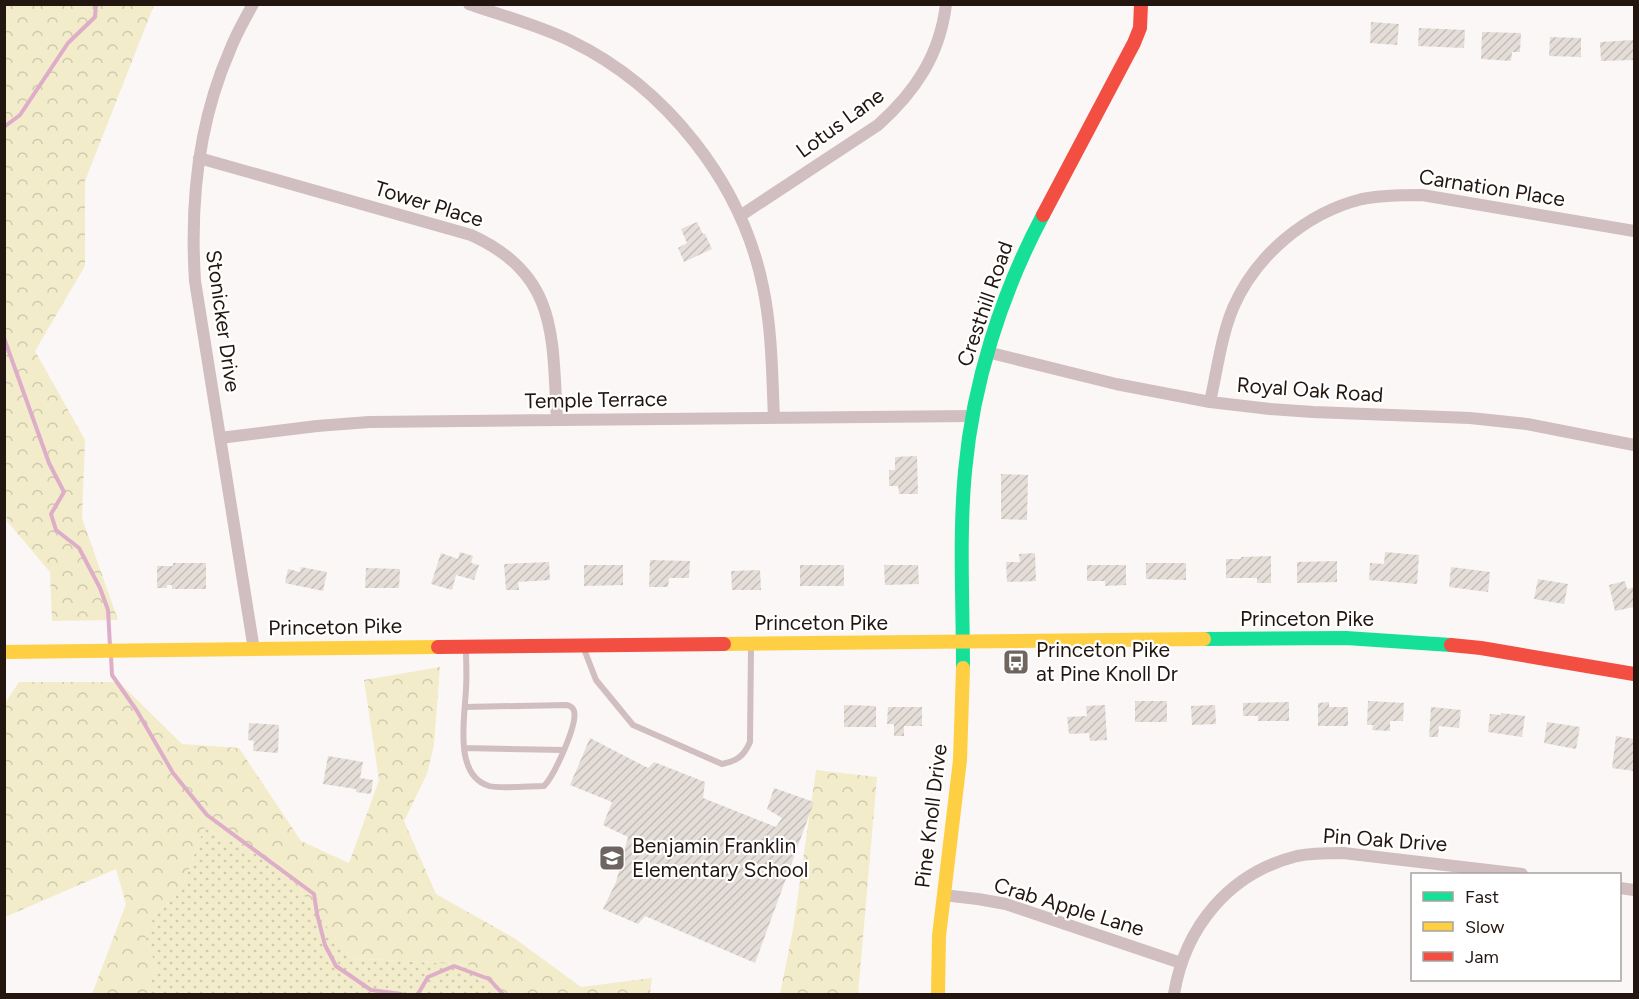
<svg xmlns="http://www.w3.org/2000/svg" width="1639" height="999" font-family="Figtree,sans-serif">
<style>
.grass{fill:url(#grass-dots)}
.forest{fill:url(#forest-crowns)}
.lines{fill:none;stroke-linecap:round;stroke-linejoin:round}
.stream{stroke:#deadc7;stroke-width:4}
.building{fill:url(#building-hatch)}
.lane{stroke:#d0bec0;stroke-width:6}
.street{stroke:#d0bec0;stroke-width:12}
.fast{stroke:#16e098;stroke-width:14}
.slow{stroke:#ffcf43;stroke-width:14}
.jam{stroke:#f24e42;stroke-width:14}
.labels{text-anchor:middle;stroke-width:4.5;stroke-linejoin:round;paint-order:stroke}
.street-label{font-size:21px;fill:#231610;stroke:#fff}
.poi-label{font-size:21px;fill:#231610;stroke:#fff;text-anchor:start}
</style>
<defs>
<pattern id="grass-dots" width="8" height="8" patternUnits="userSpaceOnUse" patternTransform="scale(1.5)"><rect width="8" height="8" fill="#f2eccb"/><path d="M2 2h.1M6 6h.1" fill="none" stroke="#cfcaad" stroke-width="1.8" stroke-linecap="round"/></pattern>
<pattern id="forest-crowns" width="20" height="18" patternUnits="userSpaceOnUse" patternTransform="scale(1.5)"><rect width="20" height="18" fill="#f2eccb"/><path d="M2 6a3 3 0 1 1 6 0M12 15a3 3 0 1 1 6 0" fill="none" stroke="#cfcaad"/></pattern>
<pattern id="building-hatch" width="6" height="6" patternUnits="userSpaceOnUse" patternTransform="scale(1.5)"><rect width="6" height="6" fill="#e5ded8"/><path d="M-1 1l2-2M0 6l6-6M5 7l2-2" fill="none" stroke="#c4beb8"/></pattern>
</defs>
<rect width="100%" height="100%" fill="#fbf7f6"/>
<path class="grass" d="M204,828l79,39 67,91 121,7 31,29h-354l8,-27 -11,-32 11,-22 24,-20z"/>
<path class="forest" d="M4,5h150l-69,176v85l-50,85 50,89 -3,78 36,102 -66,1 -2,-49 -43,-51 -3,-38z
M440,667l-6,78 -7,29 -23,47 32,73 78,44 67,49 71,-9 -2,16h-148l-31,-29 -121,-7 -67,-91 -79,-39 -24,65 -24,20 -11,22 11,32 -8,27h-56l34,-90 -10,-35 -111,48v-214l14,-21h100l63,62 57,4 62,93 48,22 30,-83 -15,-100z
M816,770l61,7 -19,217h-78l13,-65z"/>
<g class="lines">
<path class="stream" d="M4,127l16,-12 48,-72 27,-26 1,-13
M4,338l45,125 15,29 -13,22 5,16 23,18 21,40 8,22 2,36
M111,656l1,19 25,36 36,62 34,42 107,79 3,20 8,31 11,21 35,24 30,4
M418,994l10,-17 26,-11 35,13 14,15"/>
</g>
<path class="building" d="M1371,22l28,2 -2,21 -27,-2z
M1419,28l46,2 -1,18 -46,-2z
M1482,32l39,1 -1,19h-8l-1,9 -30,-2z
M1550,37l31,1v19l-32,-1z
M1634,40v20l-33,1 -1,-19z
M697,222l6,12h2l7,15 -28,13 -6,-14 9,-5 -6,-14z
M917,456l1,38h-19l-1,-8h-9v-16h6v-13z
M1001,474l27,1 -1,45 -26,-1z
M460,552l13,4 -2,7 8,2 -5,15 -18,-5 -4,15 -21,-6 10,-31 17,6z
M1385,552l34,3 -2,29 -48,-4 1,-17 14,1z
M1035,553l1,28 -29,1 -1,-20h14l-1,-8z
M1271,556v27h-14v-5h-31v-19h15v-2z
M650,560l40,1 -1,17h-20l-1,9h-19z
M1337,561v21l-40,1v-21z
M549,562l1,18 -32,2 1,8h-13l-2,-26z
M173,563h33v26h-34v-4h-5v3h-10v-22h16z
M1146,563h40v17l-40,-1z
M584,565h39v20l-39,1z
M800,565h44v21h-44z
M884,565h34l1,19 -34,1z
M1087,565h39v20l-21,1v-5h-18z
M301,567l26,5 -4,19 -38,-8 3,-14 12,3z
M1451,567l39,5 -2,20 -39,-5z
M366,568l34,1 -1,19h-34z
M760,570l1,20h-29l-1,-19z
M1538,579l30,5 -4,20 -30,-5z
M1625,581l2,8 7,-2v20l-19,4 -6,-26z
M1135,701h32v21h-32z
M1368,701l36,2 -1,18h-13v10l-18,-1 1,-5h-6z
M1289,702v19h-31v-5h-15v-13z
M1329,702v5h19v19h-30v-23z
M844,705l32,1v21h-32z
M1105,705l2,35 -17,1 -1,-8 -20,1 -2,-17 20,-1 -1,-10z
M1215,705l1,19 -24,1 -1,-19z
M888,707h34v19h-18v10h-10v-12h-7z
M1431,707l30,3 -2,18 -20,-2 -1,11h-9z
M1501,713l24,3 -3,21 -34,-5 2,-18 11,1z
M1547,722l33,5 -4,22 -32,-6z
M249,723l30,2 -1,28 -25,-2 1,-10 -6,-1z
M1616,736l18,3v32l-22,-3z
M590,738l58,30 6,-6 51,20 -2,16 73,29 6,-9 -15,-9 7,-21 40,14 -59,161 -110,-47 -7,8 -35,-15 13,-27 12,-45 -25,-12 9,-23 -42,-17z
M328,756l35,6 -3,16 13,2 -2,14 -15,-2v-3l-33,-5z"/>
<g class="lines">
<path class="lane" d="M584,649l12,31 37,45 89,39c15,-3 22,-8 28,-22l1,-95
M465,707l102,-2c4,2 5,1 7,6 4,13 -20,65 -30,75 -13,0 -45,3 -55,0 -36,-11 -24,-69 -23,-97 1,-14 0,-28 0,-42
M464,748l100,2"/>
<path class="street" d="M253,4c-8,15 -17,30 -23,46 -32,73 -40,153 -35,231l59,369
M469,4c34,12 69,21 102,37 95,46 171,142 192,246 9,43 9,87 11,131
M199,158l272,77c88,40 81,102 86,185
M740,216l138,-91c37,-33 62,-70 68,-121
M987,352l129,32 94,18 60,7 43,3 157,6 57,6 107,21
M1210,402c7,-31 11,-65 23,-94 23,-53 73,-95 129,-109 20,-4 40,-4 60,-4l212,36
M220,438l97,-12 52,-4 604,-6
M1620,888l14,2
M943,895l35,4 28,5 175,59
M1174,994c11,-67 55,-121 123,-138 15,-3 31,-3 46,-3l179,21"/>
<path class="fast" d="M1204,639l142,-1 105,7
M963,668c0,-65 -4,-132 2,-197 8,-88 36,-177 78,-256"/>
<path class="slow" d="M724,644l480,-5
M4,652l434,-5
M938,994l1,-58 21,-176 3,-92"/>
<path class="jam" d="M1043,215l91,-172 6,-15 1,-24
M1451,645l30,3 153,26
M438,647l286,-3"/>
</g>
<defs>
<symbol id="bus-square" viewBox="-11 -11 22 22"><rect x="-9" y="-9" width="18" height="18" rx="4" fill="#6f6560" stroke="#fff"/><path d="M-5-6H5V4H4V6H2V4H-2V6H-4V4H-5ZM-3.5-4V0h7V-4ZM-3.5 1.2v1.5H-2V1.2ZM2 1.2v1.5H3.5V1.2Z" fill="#fff"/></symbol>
<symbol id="school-square" viewBox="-11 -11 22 22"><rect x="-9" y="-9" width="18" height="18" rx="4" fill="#6f6560" stroke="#fff"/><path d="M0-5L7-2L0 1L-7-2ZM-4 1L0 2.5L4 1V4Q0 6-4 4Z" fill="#fff"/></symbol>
</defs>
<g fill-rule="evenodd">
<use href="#bus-square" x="1001" y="647" width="30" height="30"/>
<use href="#school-square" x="597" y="843" width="30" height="30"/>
</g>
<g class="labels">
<g class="street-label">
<text transform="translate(840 123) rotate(-36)" y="7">Lotus Lane</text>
<text transform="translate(1492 188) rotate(9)" y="7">Carnation Place</text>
<text transform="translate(429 204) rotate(17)" y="7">Tower Place</text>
<text transform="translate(985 304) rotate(-71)" y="7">Cresthill Road</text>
<text transform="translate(223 321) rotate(82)" y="7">Stonicker Drive</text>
<text transform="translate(1310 390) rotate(4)" y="7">Royal Oak Road</text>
<text transform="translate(596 400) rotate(-1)" y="7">Temple Terrace</text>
<text x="1307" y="626">Princeton Pike</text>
<text x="821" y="630">Princeton Pike</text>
<text transform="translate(335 627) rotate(-1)" y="7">Princeton Pike</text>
<text transform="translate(931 816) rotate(-83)" y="7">Pine Knoll Drive</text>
<text transform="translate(1385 840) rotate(4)" y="7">Pin Oak Drive</text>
<text transform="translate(1069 907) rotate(17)" y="7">Crab Apple Lane</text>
</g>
<g class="poi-label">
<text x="1036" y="657">Princeton Pike<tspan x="1036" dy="24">at Pine Knoll Dr</tspan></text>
<text x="632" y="853">Benjamin Franklin<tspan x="632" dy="24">Elementary School</tspan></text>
</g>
</g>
<rect width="1639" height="999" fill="none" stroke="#231610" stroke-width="12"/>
<rect x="1411" y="873" width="210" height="108" fill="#ffffff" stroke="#a7a29f" stroke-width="1.5"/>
<rect x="1423" y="892" width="30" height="9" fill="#16e098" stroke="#a7a29f" stroke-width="1.5"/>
<text x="1465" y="903" font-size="18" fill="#231610">Fast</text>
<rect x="1423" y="922" width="30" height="9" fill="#ffcf43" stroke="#a7a29f" stroke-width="1.5"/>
<text x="1465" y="933" font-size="18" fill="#231610">Slow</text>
<rect x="1423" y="952" width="30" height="9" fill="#f24e42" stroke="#a7a29f" stroke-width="1.5"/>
<text x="1465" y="963" font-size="18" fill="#231610">Jam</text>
</svg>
